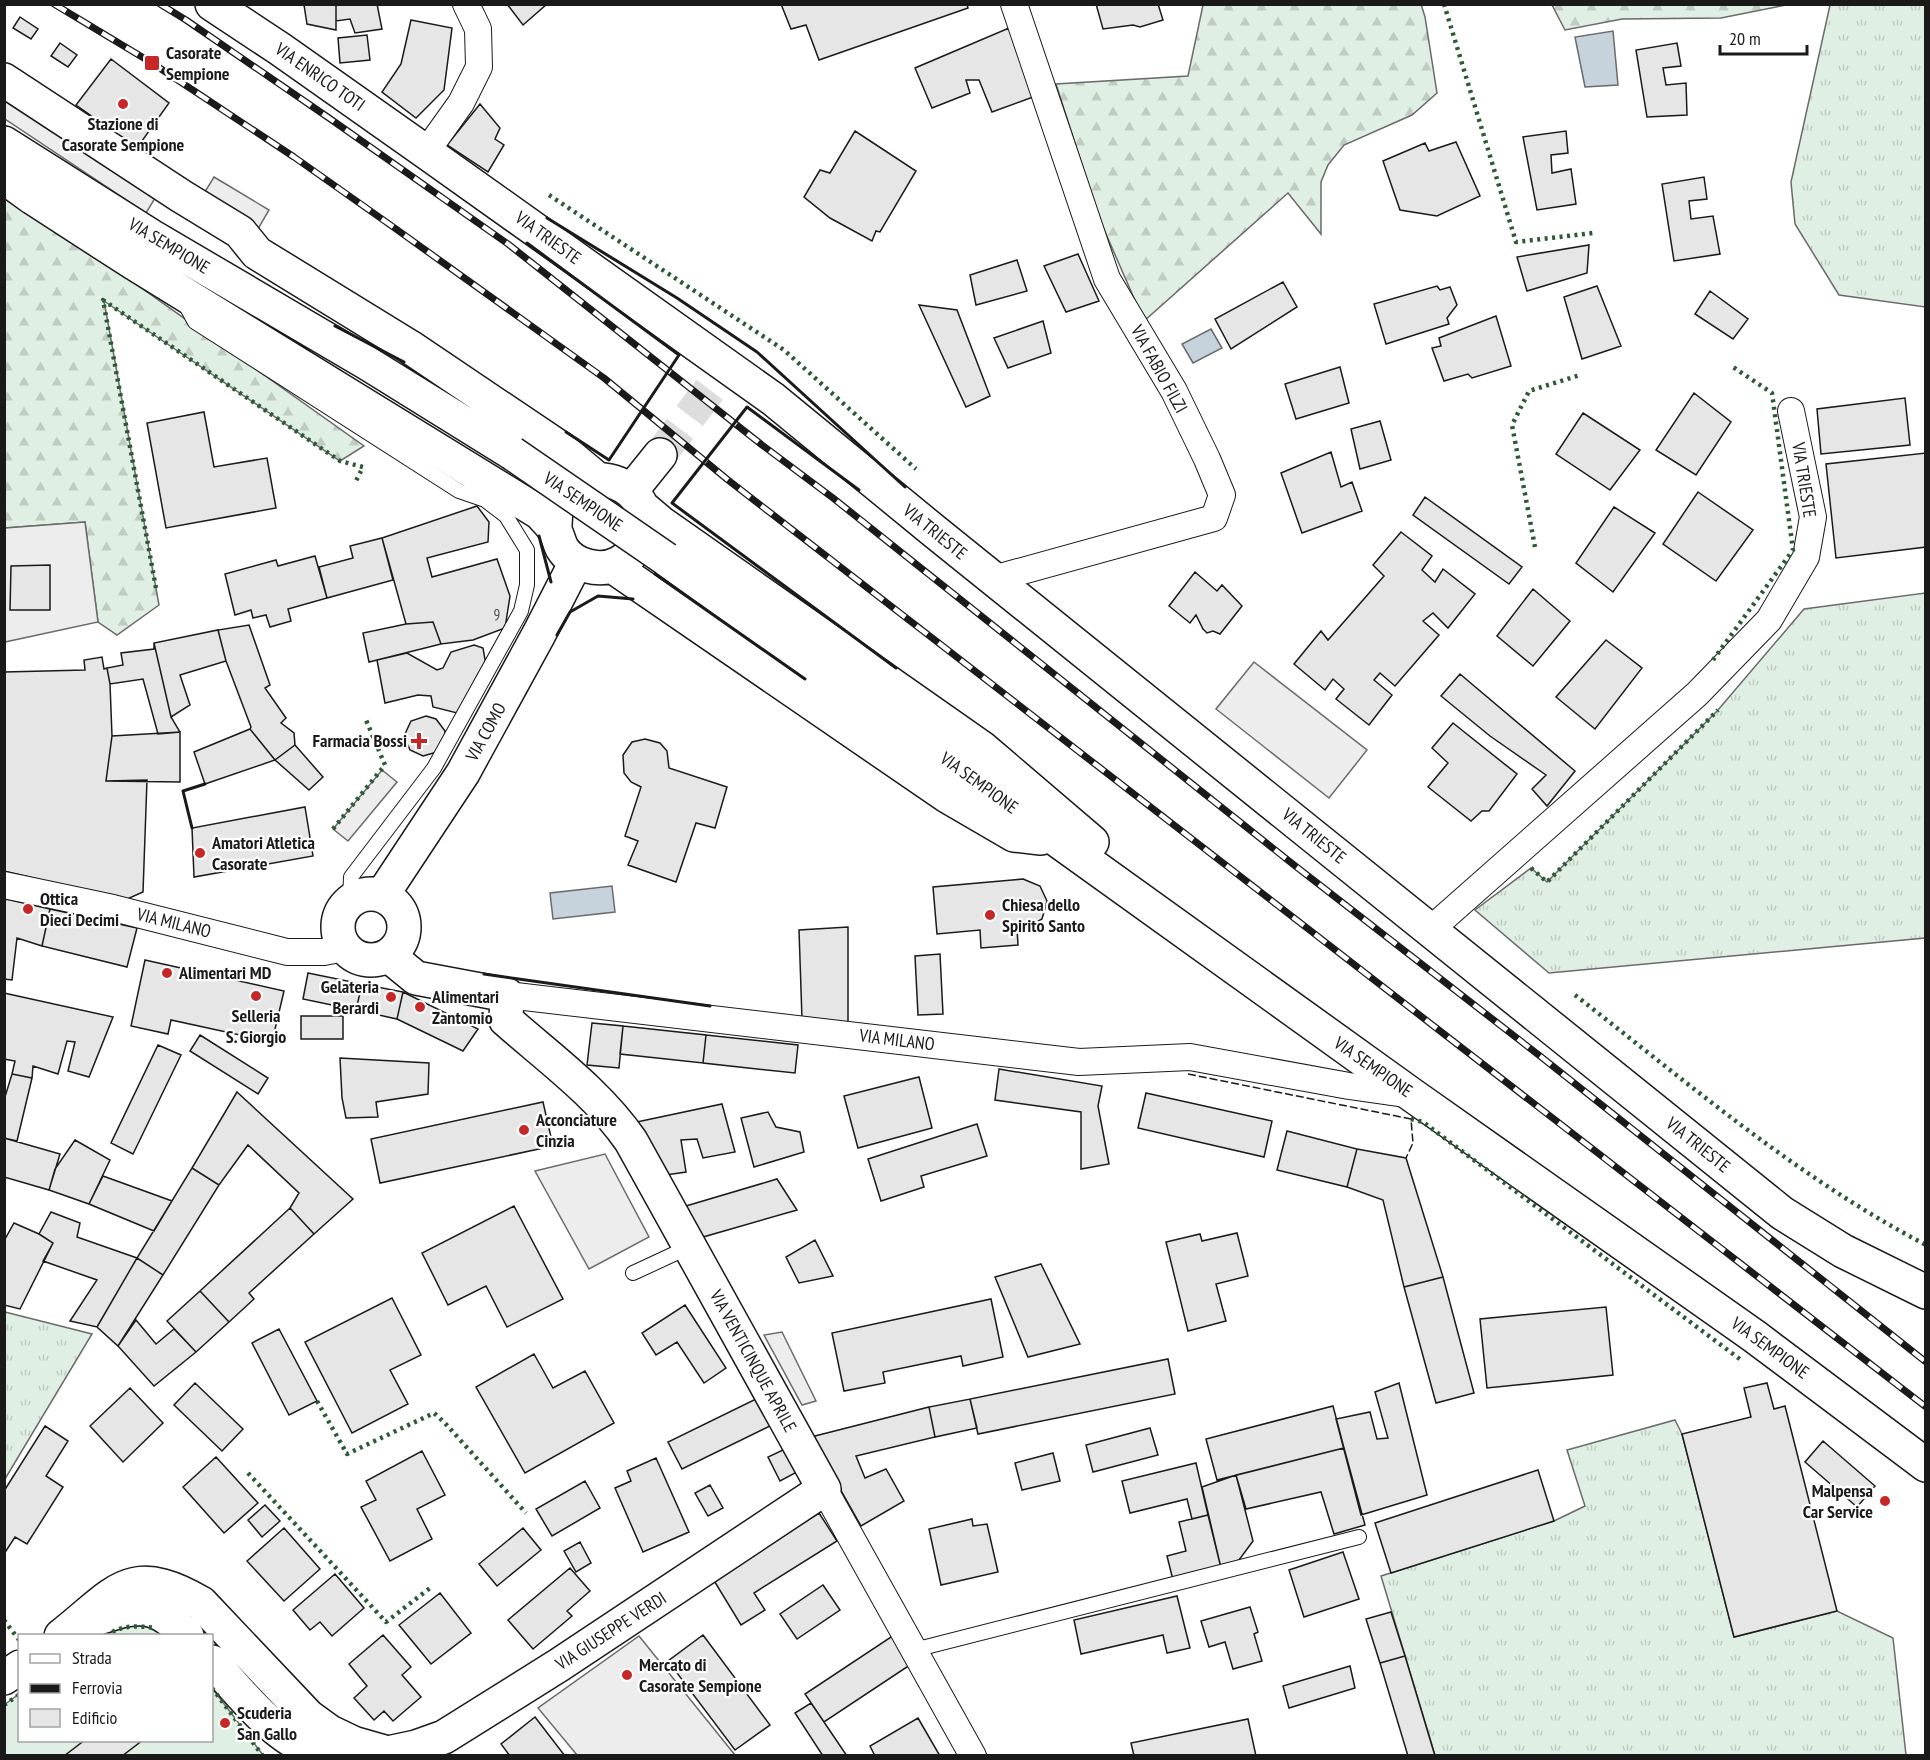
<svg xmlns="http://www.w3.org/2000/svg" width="1930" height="1760" font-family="'PT Sans Narrow',sans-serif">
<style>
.grass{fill:url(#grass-tufts);stroke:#6a6a6a;stroke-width:1.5}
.forest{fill:url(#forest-firs);stroke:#6a6a6a;stroke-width:1.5}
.pitch{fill:#e0efe3;stroke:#6a6a6a;stroke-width:1.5}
.parking{fill:#ededed;stroke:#6a6a6a;stroke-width:1.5}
.water{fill:#c6d2dc;stroke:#6a6a6a;stroke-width:1.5}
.building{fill:#e6e6e6;stroke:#1a1a1a;stroke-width:1.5}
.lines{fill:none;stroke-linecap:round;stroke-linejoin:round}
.secondary-tunnel{stroke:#ddd;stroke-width:33;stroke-dasharray:33 16;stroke-linecap:butt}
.lane-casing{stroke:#1a1a1a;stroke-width:16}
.street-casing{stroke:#1a1a1a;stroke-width:28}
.secondary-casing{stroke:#1a1a1a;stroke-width:36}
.primary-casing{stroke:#1a1a1a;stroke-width:36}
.lane{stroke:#fff;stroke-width:14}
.street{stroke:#fff;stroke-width:26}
.secondary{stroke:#fff;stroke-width:33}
.primary{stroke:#fff;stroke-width:33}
.rail-casing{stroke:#1a1a1a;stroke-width:7}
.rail{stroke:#fff;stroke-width:4.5;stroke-dasharray:14;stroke-linecap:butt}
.primary-bridge-casing{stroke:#1a1a1a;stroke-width:36;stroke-linecap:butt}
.primary-bridge{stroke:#fff;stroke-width:33}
.hedge{stroke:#2b5a34;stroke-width:4.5;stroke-dasharray:3 4.5;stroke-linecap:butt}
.fence{stroke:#1a1a1a;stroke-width:1.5;stroke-dasharray:8 3;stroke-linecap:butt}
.wall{stroke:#1a1a1a;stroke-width:3}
.poi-dot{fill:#c62828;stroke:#fff;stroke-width:2}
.labels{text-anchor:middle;stroke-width:4.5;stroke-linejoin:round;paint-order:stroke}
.number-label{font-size:15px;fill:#4d4d4d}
.poi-label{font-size:18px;font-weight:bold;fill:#1a1a1a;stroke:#fff;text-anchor:start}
.street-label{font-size:18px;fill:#1a1a1a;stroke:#fff}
</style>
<defs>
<pattern id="grass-tufts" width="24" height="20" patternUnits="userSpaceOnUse" patternTransform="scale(1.5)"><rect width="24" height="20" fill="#e0efe3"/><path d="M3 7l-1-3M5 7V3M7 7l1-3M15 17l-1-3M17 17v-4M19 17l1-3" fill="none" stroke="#c0ccc2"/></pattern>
<pattern id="forest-firs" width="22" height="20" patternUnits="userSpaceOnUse" patternTransform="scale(1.5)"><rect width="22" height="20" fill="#e0efe3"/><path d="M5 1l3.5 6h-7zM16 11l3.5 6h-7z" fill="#c0ccc2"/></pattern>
</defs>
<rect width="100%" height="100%" fill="#fff"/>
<path class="grass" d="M1830,5h95v302l-86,-12 -44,-71 -4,-42z
M1925,593v345l-376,35 -74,-63 56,-42 16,14 171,-172 86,-101z
M5,1312l87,22 -87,145 -1,-167z
M1675,1420l7,14 52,203 103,-26 56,27 13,117h-471l-54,-179 173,-55 31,-15 -18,-56z"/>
<path class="forest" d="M1421,4l4,13 12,76 -25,22 -68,30 -16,20 -7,17v52l-33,-41 -144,128 -45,-103 -43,-134 132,-8 15,-71z
M1552,5h234l-65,13 -99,1 -57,11z
M5,191l359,255 -24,15 -236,-160 55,304 -42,30 -19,-13 -13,-100 -80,6z"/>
<path class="pitch" d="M133,1625l24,3 8,8h-59l6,-5z
M212,1688l51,67h-258l-1,-50 15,-11 1,46h192z"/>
<path class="parking" d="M4,94l153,101 -11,18 -141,-94z
M214,177l55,33 -11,19 -55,-34z
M85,522l13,100 -93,20v-114z
M1254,662l113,88 -38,48 -113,-89z
M382,770l15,12 -49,59 -15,-12z
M605,1154l44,83 -60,32 -54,-98z
M782,1332l34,69 -14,4 -38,-70z
M639,1636l96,119h-158l-39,-47z"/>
<path class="water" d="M1613,31l5,54 -33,2 -10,-50z
M1211,329l11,19 -29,15 -11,-19z
M612,886l3,26 -62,7 -3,-26z"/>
<path class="building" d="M279,4h57v26l-29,-6 -3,-19z
M377,4l5,25 -27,4 -5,-14 -14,2v-17z
M507,4h40l-24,21z
M781,4h186l1,4 -149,52 -13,-35 -15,4z
M1096,4h62l5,16 -23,7 -7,-2 -30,4z
M20,17l18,12 -7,10 -18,-11z
M411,20l41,8 -8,62 -28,28 -34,-26 19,-28z
M1009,28l24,69 -41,15 -13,-32h-13l4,13 -38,15 -17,-40z
M367,35l3,25 -30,3 -2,-25z
M60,43l17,12 -9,12 -17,-11z
M1677,43l4,23 -18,2 3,17 20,-2 1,32 -40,2 -11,-67z
M111,59l58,44 -32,45 -61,-43z
M480,104l20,24 -5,11 9,6 -16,27 -41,-27z
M855,131l61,40 -36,61 -4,-1 -4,10 -42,-23 -26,-21 16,-27 10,3z
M1566,131l2,22 -17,2 1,18 19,-4 5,35 -39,6 -14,-73z
M1456,142l24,54 -43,20 -37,-6 -17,-49 42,-18 4,8z
M1704,177l3,22 -18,2 2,18 22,-3 7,38 -46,7 -12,-77z
M1589,245l-2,28 -60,18 -10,-34z
M1078,254l21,47 -33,11 -22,-46z
M1017,260l10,31 -51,14 -6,-30z
M1283,282l14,25 -66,42 -16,-30z
M1437,286l3,4 10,-3 7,18 -10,13 2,6 -63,20 -12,-40z
M1597,286l24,60 -39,13 -18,-62z
M1710,291l38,28 -15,20 -38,-25z
M919,305l38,5 33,86 -24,11z
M1496,316l15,50 -39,12 -4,-4 -24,7 -12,-33 9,-2 -2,-8z
M1043,321l8,32 -43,15 -14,-30z
M1340,367l9,36 -53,16 -11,-35z
M1694,393l37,29 -35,53 -40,-25z
M1905,398l5,47 -89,9 -4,-45z
M204,412l10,55 53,-9 9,50 -110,20 -19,-105z
M1583,413l57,37 -30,40 -54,-36z
M1380,421l11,39 -31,9 -9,-40z
M1331,452l10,35 11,-5 10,29 -60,22 -21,-60z
M1926,453v94l-90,11 -10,-94z
M1698,492l55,38 -37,51 -53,-37z
M1425,497l97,70 -13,17 -96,-69z
M477,506l12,16 -1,20 -61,16 5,19 65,-18 13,37 -5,32 -32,12 -32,4 -8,-22 -27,2 -24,-86z
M1614,507l41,26 -42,59 -37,-29z
M1401,532l31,24 -10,14 13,12 8,-13 32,25 -27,34 -15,-15 -10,8 16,14 -44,51 -15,-13 -6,7 18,15 -23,30 -33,-26 8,-10 -11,-10 -8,11 -31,-26 27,-33 7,9 56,-64 -11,-11z
M382,538l11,42 -66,18 -8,-31 34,-9 -3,-12z
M315,556l12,42 -39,11 3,12 -21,6 -4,-12 -13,3 -2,-8 -16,5 -10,-41 51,-14 2,6z
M50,565v45h-40l1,-44z
M1195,572l22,19 5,-6 20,21 -22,28 -7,-3 -6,2 -4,-4 -7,-14 -6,8 -21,-17z
M1533,589l37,32 -37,45 -36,-30z
M433,622l8,22 -72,18 -6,-29 43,-9z
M249,625l21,60 -5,3 21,30 -5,5 13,10 1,12 -20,15 -25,-31 1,-2 -25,-66 -8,-31z
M218,630l8,31 -46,14 10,30 -19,12 -17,-74z
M1606,640l36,28 -47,61 -39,-32z
M154,643l17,74 9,15 -22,2 -15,-55 -33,5 -3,-16 16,-3 -2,-12 33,-4z
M474,645l9,3 3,17 -29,48 -24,-6 -2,-11 -13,-1 -33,8 -8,-43 30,-7 30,17 6,-2 8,-16z
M102,657l2,12 3,-1 3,16 2,52 -6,45 41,-1 -4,112 -18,8 -121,-29v-199l81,-2 -1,-10z
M1460,674l115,97 -28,35 -15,-17 14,-14 -56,-39 -49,-40z
M426,716l10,3 9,12 -1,9 -7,12 -14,4 -13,-6 -6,-14 7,-15z
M1453,723l64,51 -28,37h-7l-11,10 -43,-34 20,-24 -16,-15z
M250,729l25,31 -70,24 -11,-32z
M180,732v50l-74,-1 6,-45z
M645,739l15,4 7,8 2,17 58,19 -12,41 -19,-5 -20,59 -48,-17 10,-24 -13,-5 16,-49 -10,-5 -7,-9 -1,-18 9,-13z
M295,745l28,32 -14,13 -34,-30z
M305,807l8,49 -119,21 -2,-49z
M1023,879l17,7 7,15 -5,18 -15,9h-10l1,17 -37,3 -1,-18 -43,4 -4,-47z
M6,899l44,10 -8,37 -25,-8 -5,42 -8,-1v-74z
M50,909l87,19 -10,39 -85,-21z
M848,927v97l-46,-5 -3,-89z
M940,954l3,60 -25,1 -3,-59z
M145,960l139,31 -12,51 -101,-22 -3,14 -37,-8z
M308,973l54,11 -6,26 -53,-11z
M362,984l41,8 -6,27 -41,-9z
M403,992l75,37 -15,22 -66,-32z
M4,993l109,24 -24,60 -21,-6 7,-29 -8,-1 -9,33 -25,-8 -1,12 -20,-4 3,-13 -11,-2z
M301,1016h42v23h-42z
M592,1023l31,3 -4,42 -32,-3z
M623,1026l83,9 -3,28 -83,-9z
M200,1035l68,43 -10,16 -68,-43z
M706,1035l92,10 -3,28 -92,-10z
M158,1045l23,10 -48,99 -22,-11z
M340,1058l89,5 -1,31 -52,8 2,15 -32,1 -4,-20z
M999,1069l103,17 -4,20 11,58 -28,5v-57l-86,-12z
M12,1074l20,4 -15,63 -13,-3v-38z
M919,1077l13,51 -74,20 -14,-52z
M237,1092l116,107 -39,35 -24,-26 9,-15 -51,-48 -29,40 -27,-17z
M1146,1093l126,28 -8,36 -126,-29z
M543,1102l10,44 -173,37 -9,-44z
M722,1104l13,48 -32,6 -6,-19 -16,1 5,32 -20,3 -34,-52z
M768,1112l8,15 24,5 4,20 -50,15 -13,-49z
M977,1124l10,32 -66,20 3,11 -43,14 -13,-42z
M1287,1131l70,18 -10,38 -70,-17z
M4,1138l56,16 -11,36 -45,-13z
M75,1140l35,20 -21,44 -40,-14 6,-21z
M1357,1149l49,9 37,119 -39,10 -21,-87 -36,-13z
M192,1168l27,17 -56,90 -26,-17z
M103,1176l69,25 -18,30 -65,-27z
M777,1179l20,31 -94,27 -17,-31z
M514,1206l49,93 -56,28 -21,-41 -38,19 -26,-52z
M290,1208l24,26 -65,59 5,6 -25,23 -29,-31z
M51,1212l29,11 -3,14 60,21 -40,69 -27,-6 27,-41 -54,-19 10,-18 -14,-9z
M14,1223l25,11 14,9 -33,66 -16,-4v-64z
M1237,1233l11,43 -32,8 10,37 -38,10 -22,-89 34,-8 2,7z
M815,1240l18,36 -34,7 -13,-26z
M137,1258l26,17 -45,71 -21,-19z
M1041,1264l39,80 -52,13 -33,-80z
M1443,1277l31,116 -38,10 -32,-116z
M200,1291l29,31 -33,30 -29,-31z
M392,1298l29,57 -31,15 18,34 -56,29 -47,-91z
M991,1299l12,58 -40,9 -2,-10 -78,16 2,11 -41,8 -12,-58z
M685,1305l41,63 -22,15 -27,-41 -21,13 -14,-22z
M1606,1307l7,68 -126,13 -7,-69z
M136,1320l20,24 18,-15 22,23 -42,34 -36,-40z
M279,1329l38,72 -28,14 -37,-72z
M534,1354l19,34 32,-17 29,52 -89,50 -49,-86z
M1168,1359l7,35 -197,40 -8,-35z
M195,1383l48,46 -21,22 -48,-46z
M1399,1383l28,112 -66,20 -25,-96 34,-7 7,27 11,-1 -13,-46z
M1767,1383l7,26 11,-3 52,205 -103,26 -52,-203 69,-17 -7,-29z
M130,1388l33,35 -40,39 -33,-36z
M758,1398l14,27 -90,44 -14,-27z
M970,1399l7,29 -42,9 -6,-30z
M1333,1406l11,42 -127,32 -11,-41z
M929,1407l6,30 -79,19 9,22 21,-9 18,32 -43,25 -50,-89z
M45,1426l23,15 -22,35 17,11 -36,57 -12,-7 -11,17v-63z
M1150,1428l8,27 -65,17 -7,-27z
M1823,1441l52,45 -18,21 -52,-45z
M1344,1448l21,77 -31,9 -13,-42 -75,17 -10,-34z
M785,1449l12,23 -17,9 -12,-24z
M422,1451l23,44 -28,14 15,30 -42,22 -29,-54 15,-7 -10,-19z
M1053,1453l7,28 -38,9 -7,-27z
M216,1457l42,46 -34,30 -41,-46z
M656,1458l33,74 -46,20 -28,-64 16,-7 -4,-10z
M1196,1463l12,52 -16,4 -5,-20 -57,14 -8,-32z
M1538,1470l16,51 -163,52 -16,-50z
M1236,1475l17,66 -14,19 -18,8 -19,-81z
M585,1481l15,27 -48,28 -16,-27z
M710,1485l13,23 -15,8 -13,-23z
M265,1505l15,16 -18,16 -14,-17z
M819,1513l18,28 -83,52 11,17 -24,15 -28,-46z
M1208,1515l13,53 -48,12 -6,-24 19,-5 -7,-29z
M972,1519l1,7 14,-2 11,48 -57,13 -12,-56z
M284,1528l36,41 -36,32 -37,-40z
M523,1528l18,22 -44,36 -18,-22z
M580,1542l11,21 -15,9 -12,-21z
M1343,1552l16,47 -55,18 -15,-47z
M570,1568l20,23 -23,20 5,5 -39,33 -25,-29z
M335,1574l29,34 -32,28 -12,-14 -10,8 -17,-20z
M823,1585l17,25 -43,29 -17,-25z
M440,1593l31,40 -40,31 -32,-39z
M1177,1596l13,52 -23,5 -4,-18 -82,19 -7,-34z
M1250,1607l8,25 -4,2 8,27 -29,8 -8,-27 -16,5 -8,-26z
M1391,1612l14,44 -25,7 -14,-44z
M897,1633l19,28 -92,61 -19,-28z
M383,1635l28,32 -9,8 19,22 -28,24 -9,-10 -10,9 -20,-22 13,-12 -18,-22z
M703,1635l67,90 -35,25 -67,-89z
M1405,1656l30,100h-27l-28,-93z
M1350,1666l5,22 -66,20 -6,-22z
M811,1703l13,19 23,34h-24l-28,-43z
M535,1717l30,39h-55l-9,-12z
M918,1718l22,38h-65l-5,-10z
M1248,1719l8,37h-122l-3,-13z
M85,1740h58l-21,16h-58z"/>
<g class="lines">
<path class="secondary-tunnel" d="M660,455l57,-75"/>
<defs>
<path id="lane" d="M185,304l10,18 264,169 26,9 21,16 21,34v35l-6,26 -87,157 -83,109 -1,23
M633,1273l56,-26
M914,1650l445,-113"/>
<path id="street" d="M426,152l35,-49 18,-36 -1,-38 -12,-25
M993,579l221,-61 8,-23 -15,-36 -33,-68 -67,-112 -93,-275
M4,885l109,23 174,44h37l21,-4
M1430,930l267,-236 72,-74 37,-63 7,-40 -22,-106
M507,995l572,67 111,-5 159,29 63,9
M824,1489l149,267"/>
<path id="secondary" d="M212,4l68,45 146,103 347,247 161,132 848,682 61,38 83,41
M631,491l29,-36
M338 927a33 33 0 1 1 66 0a33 33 0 1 1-66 0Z
M383,894l80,-121 76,-139 37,-72
M87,1622c44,-15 65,-25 100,14
M61,1636c55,-43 68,-75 140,-33l107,113 22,16 23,11 35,10
M212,1662c34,37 62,76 111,94
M4,1678l16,-11
M374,1756l42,-9 28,-10 115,-72 265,-176 -193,-348c-33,-48 -82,-83 -125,-121l1,-25 -91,-17 -27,-22"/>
<path id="primary" d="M4,80l177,116 59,36 17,21 153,94 150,101 36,30
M4,143l147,93 216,127 145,90
M4,175l4,5 25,18 99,64 408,251c5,6 11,11 15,18 3,5 4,11 7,17 11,18 38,25 57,15 13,-7 20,-17 24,-31 13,-55 -74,-75 -87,-19 -1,6 -1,13 -1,18
M641,506l20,17 321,225 110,94
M666,559l746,536 342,241 172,129
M612,566l335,230 67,39 27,3"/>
</defs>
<use href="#lane" class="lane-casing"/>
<use href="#street" class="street-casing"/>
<use href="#secondary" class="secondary-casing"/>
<use href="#primary" class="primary-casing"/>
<use href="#lane" class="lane"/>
<use href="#street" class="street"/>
<use href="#secondary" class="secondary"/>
<use href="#primary" class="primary"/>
<defs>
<path id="rail" d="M54,4l98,59 142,94 95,67 215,154 124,102 1198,927
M160,4l26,16 143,98 179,126 254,201 71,53 461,367 246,191 386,306"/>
</defs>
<use href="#rail" class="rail-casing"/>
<use href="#rail" class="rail"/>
<defs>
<path id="primary-bridge" d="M512,453l154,106"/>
</defs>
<use href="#primary-bridge" class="primary-bridge-casing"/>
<use href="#primary-bridge" class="primary-bridge"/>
<path class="hedge" d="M1444,4l72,238 77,-9
M549,195l235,155 132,119
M1535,547l-23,-122 17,-34 51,-16
M156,588l-53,-288 237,161 23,6 -8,16
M1713,660l80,-110 -21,-157 -39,-26
M333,829l52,-64 -19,-45
M1531,868l16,14 171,-172
M1575,995c113,88 223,183 351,250
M1411,1119l12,3 318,238
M317,1401l30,53 87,-41 10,9 82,91
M248,1473l138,149 44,-34
M4,1620l15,20
M106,1636c16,-12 32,-10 50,-8
M212,1688l51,68
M4,1705l16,-11"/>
<path class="fence" d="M1188,1074l223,45 2,24 -7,15"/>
<path class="wall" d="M547,218l130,80 80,54 148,135
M527,243l152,112 -70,105 -43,-28
M335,326l69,36
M859,490l-112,-83 -75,96 224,165
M539,536l12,46
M655,574l150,105
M557,635l13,-23 28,-16 35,3
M192,828l-9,-37 22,-7
M484,974l226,32"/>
</g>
<g class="poi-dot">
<rect x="144" y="55" width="16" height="16" rx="3"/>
<circle cx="123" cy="104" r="6"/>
<path d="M416 732h6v6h6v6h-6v6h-6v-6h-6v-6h6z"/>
<circle cx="200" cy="853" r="6"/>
<circle cx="28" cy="909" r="6"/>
<circle cx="990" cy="915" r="6"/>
<circle cx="167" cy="973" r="6"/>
<circle cx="256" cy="996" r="6"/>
<circle cx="391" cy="997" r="6"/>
<circle cx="420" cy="1007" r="6"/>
<circle cx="524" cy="1130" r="6"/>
<circle cx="1885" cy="1501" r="6"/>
<circle cx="627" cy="1675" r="6"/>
<circle cx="225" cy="1723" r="6"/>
</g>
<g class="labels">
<g class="number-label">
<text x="497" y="620">9</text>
</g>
<g class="poi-label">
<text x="166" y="59">Casorate<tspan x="166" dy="21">Sempione</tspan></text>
<text x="123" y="130" text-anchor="middle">Stazione di<tspan x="123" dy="21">Casorate Sempione</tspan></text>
<text x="407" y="747" text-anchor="end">Farmacia Bossi</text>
<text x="212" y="849">Amatori Atletica<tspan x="212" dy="21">Casorate</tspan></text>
<text x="40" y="905">Ottica<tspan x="40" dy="21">Dieci Decimi</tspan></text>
<text x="1002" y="911">Chiesa dello<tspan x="1002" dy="21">Spirito Santo</tspan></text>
<text x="179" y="979">Alimentari MD</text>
<text x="379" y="993" text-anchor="end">Gelateria<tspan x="379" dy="21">Berardi</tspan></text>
<text x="432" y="1003">Alimentari<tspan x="432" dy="21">Zantomio</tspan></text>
<text x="256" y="1022" text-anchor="middle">Selleria<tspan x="256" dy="21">S. Giorgio</tspan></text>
<text x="536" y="1126">Acconciature<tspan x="536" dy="21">Cinzia</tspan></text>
<text x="1873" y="1497" text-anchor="end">Malpensa<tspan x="1873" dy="21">Car Service</tspan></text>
<text x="639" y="1671">Mercato di<tspan x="639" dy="21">Casorate Sempione</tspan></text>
<text x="237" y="1719">Scuderia<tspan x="237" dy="21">San Gallo</tspan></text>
</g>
<g class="street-label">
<text transform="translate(320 77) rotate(35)" y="6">VIA ENRICO TOTI</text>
<text transform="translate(548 238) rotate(36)" y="6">VIA TRIESTE</text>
<text transform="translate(169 246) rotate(31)" y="6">VIA SEMPIONE</text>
<text transform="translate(1159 369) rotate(61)" y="6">VIA FABIO FILZI</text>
<text transform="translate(1804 480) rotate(81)" y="6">VIA TRIESTE</text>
<text transform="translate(583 502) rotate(34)" y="6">VIA SEMPIONE</text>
<text transform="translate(935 532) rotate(39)" y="6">VIA TRIESTE</text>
<text transform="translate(486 732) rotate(-61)" y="6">VIA COMO</text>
<text transform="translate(979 783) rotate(36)" y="6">VIA SEMPIONE</text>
<text transform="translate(1314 836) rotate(39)" y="6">VIA TRIESTE</text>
<text transform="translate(174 923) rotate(14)" y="6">VIA MILANO</text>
<text transform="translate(897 1040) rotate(7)" y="6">VIA MILANO</text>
<text transform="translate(1373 1067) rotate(35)" y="6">VIA SEMPIONE</text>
<text transform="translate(1698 1145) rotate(39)" y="6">VIA TRIESTE</text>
<text transform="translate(1770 1348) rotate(36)" y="6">VIA SEMPIONE</text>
<text transform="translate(753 1361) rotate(61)" y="6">VIA VENTICINQUE APRILE</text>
<text transform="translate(611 1631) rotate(-33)" y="6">VIA GIUSEPPE VERDI</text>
</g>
</g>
<rect width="1930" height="1760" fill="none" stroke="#1a1a1a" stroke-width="12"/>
<rect x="18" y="1634" width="195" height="108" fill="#ffffff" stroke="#a3a3a3" stroke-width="1.5"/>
<rect x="30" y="1654" width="30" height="9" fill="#ffffff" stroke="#a3a3a3" stroke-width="1.5"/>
<text x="72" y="1664" font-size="18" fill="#1a1a1a">Strada</text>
<rect x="30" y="1684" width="30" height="9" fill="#1a1a1a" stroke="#a3a3a3" stroke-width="1.5"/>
<text x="72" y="1694" font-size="18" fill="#1a1a1a">Ferrovia</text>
<rect x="30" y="1709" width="30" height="18" fill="#e6e6e6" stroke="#a3a3a3" stroke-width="1.5"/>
<text x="72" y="1724" font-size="18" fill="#1a1a1a">Edificio</text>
<path d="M1720 45v9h87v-9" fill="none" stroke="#1a1a1a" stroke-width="3"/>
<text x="1729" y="45" font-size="18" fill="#1a1a1a" stroke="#ffffff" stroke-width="4.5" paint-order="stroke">20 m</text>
</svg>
